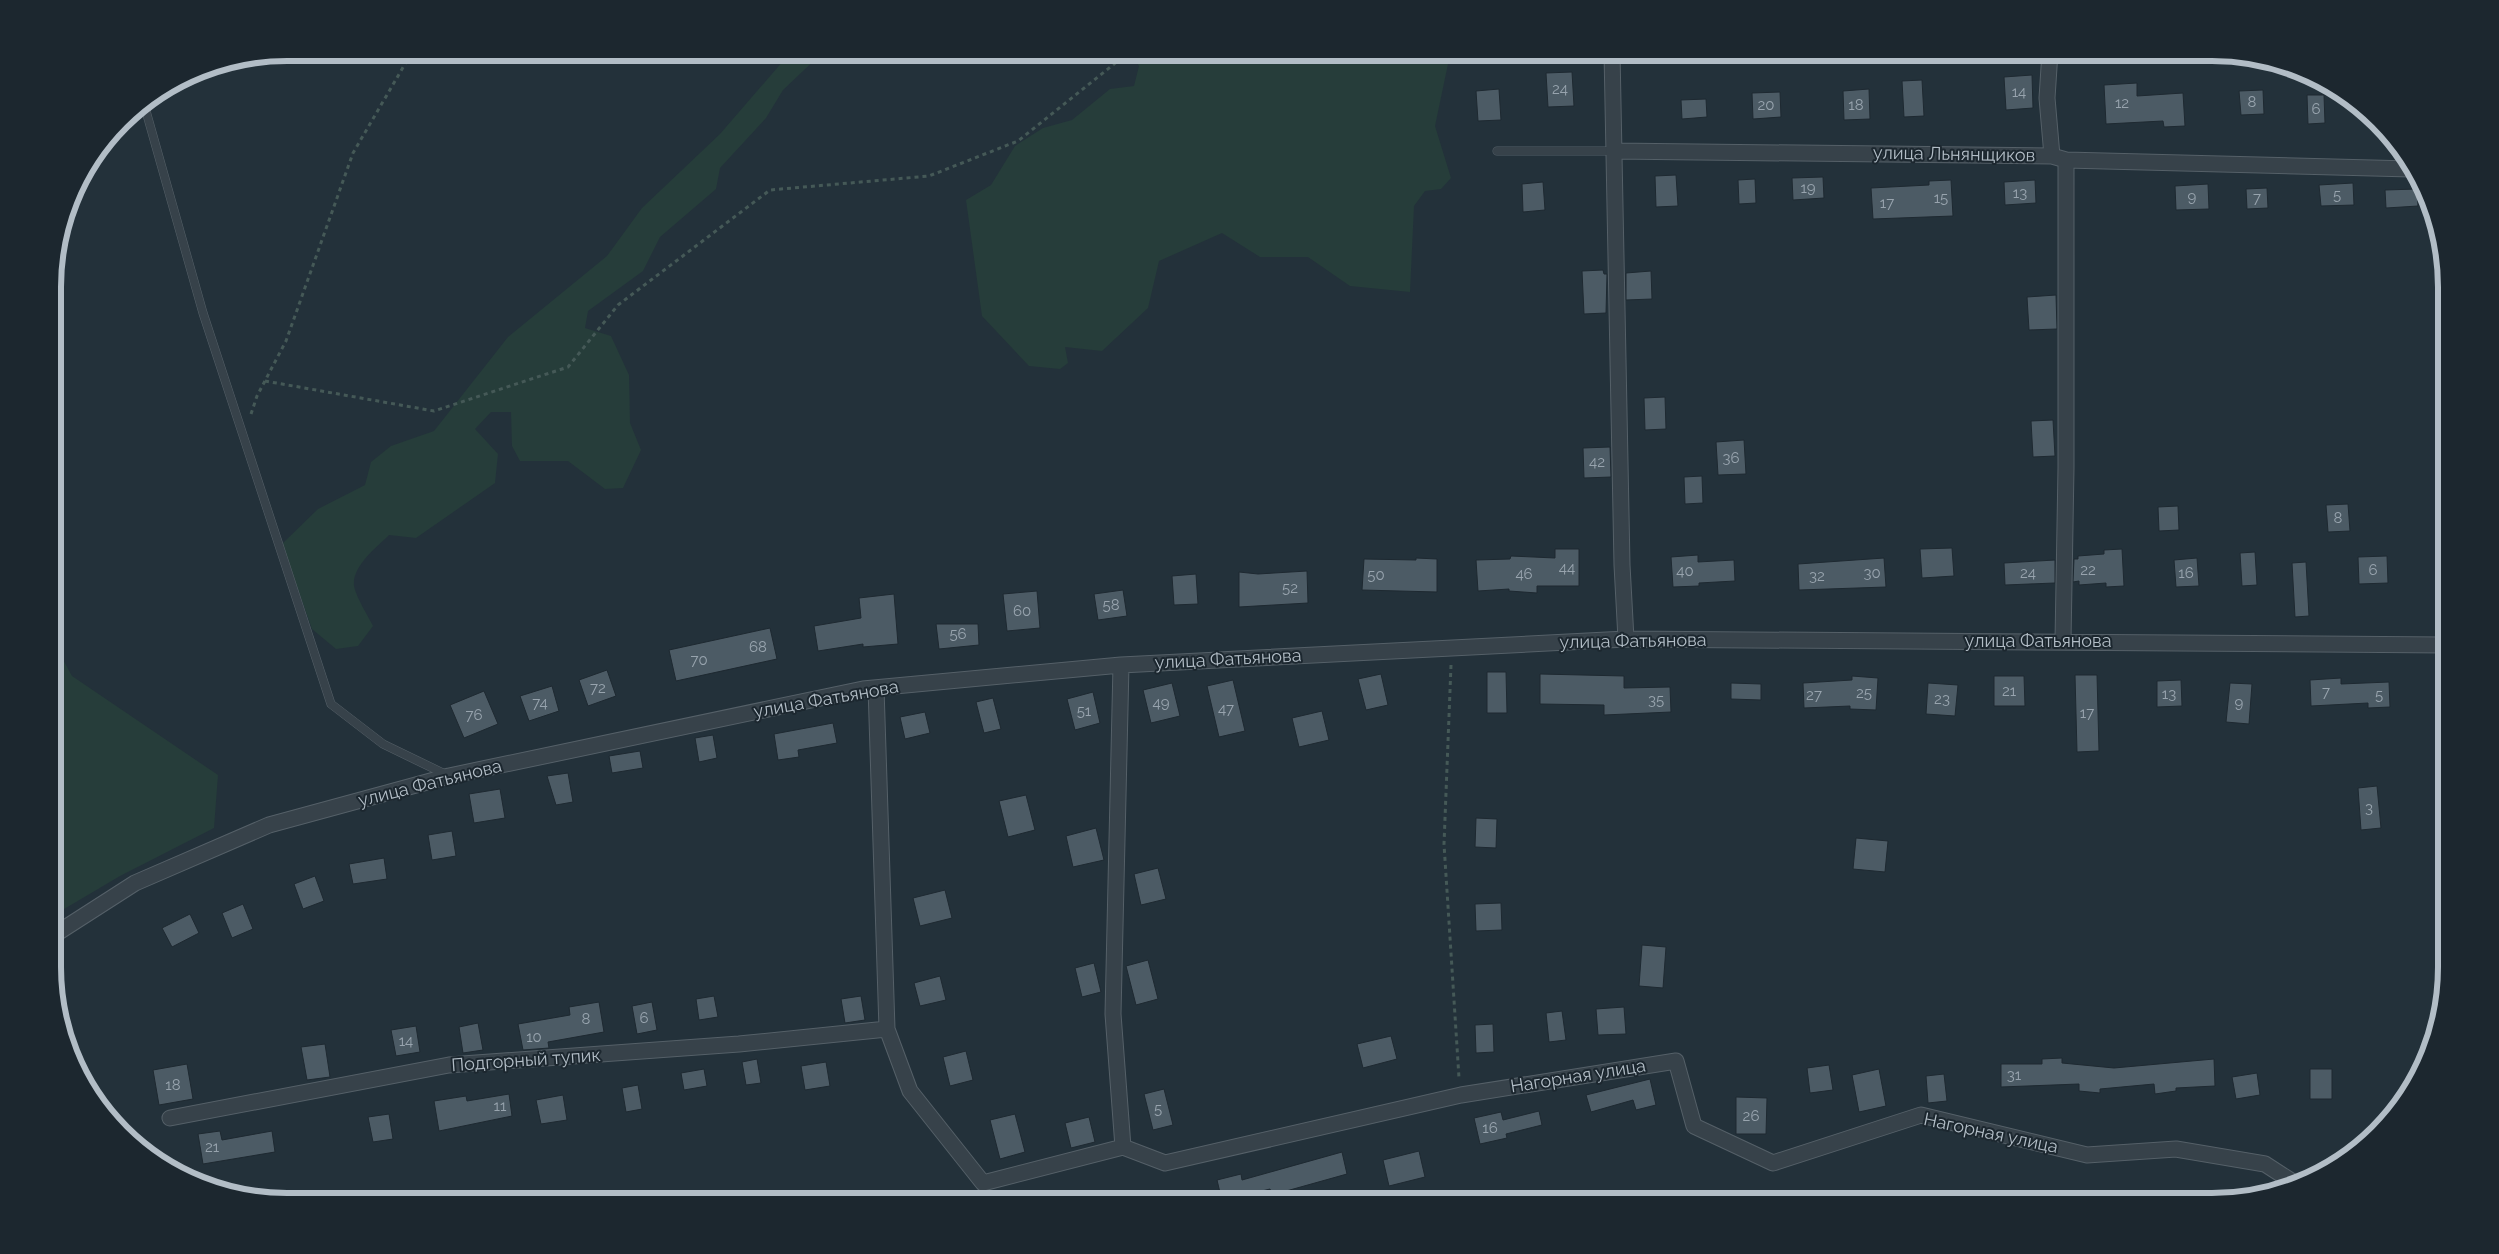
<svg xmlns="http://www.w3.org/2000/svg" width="2499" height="1254" font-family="Raleway,sans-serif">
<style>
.green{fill:#263d3a}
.building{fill:#4c5b65;stroke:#1e2931}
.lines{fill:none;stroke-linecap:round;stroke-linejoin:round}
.lane-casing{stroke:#556068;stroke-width:9}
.street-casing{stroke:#556068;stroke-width:17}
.path{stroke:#455957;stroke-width:3;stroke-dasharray:4 4;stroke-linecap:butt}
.lane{stroke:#37424a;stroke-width:8}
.street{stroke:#37424a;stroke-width:15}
.labels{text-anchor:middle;stroke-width:4;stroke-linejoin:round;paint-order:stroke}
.number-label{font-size:15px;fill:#98a4ae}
.street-label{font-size:18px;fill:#b2bdc6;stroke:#1c272f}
.rim{fill:none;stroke:#b2bdc6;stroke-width:6}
</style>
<rect width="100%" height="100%" fill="#23313a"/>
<path class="green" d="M1441,52l7,12 -13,62 16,52 -10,11 -16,2 -11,15 -4,86 -60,-6 -42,-29h-48l-38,-24 -63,28 -11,47 -46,43 -37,-4 3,16 -8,6 -31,-3 -47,-50 -16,-116 25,-15 24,-39 28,-18 29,-8 38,-31 24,-3 5,-20 -8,-13z
M790,53h32l-39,37 -17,28 -46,50 -4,21 -56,48 -17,34 -55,40 -3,17 26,8 18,39 1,48 11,27 -18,38 -18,1 -37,-28h-48l-8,-15 -1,-34h-20l-16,17 23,25 -3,29 -79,55 -27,-3c-13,13 -37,31 -35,51 2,11 14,30 19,40l-15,20 -22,3 -24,-20 -30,-85 36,-35 47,-24 6,-23 20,-16 43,-15 74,-94 99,-81 35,-48 78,-74z
M54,643l18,33 146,99 -4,53 -94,48 -66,39z"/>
<path class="building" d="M1572,72l2,34 -26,1 -2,-34z
M2032,75l1,33 -27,2 -2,-33z
M1922,80l2,36 -20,1 -2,-36z
M2137,83v13l46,-3 2,33 -21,1 -1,-6 -57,3 -2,-39z
M1499,89l2,31 -23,1 -2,-30z
M1869,89l1,30 -26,1 -1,-29z
M2263,90l1,24 -23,1 -2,-24z
M1780,92l1,25 -28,2 -1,-26z
M2307,95h17l1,28 -17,1z
M1706,99l1,18 -25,2 -1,-19z
M1676,175l2,31 -22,1 -1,-31z
M1823,177l1,21 -31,2 -1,-22z
M1755,179l1,24 -17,1 -1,-24z
M1951,180l2,36 -80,3 -2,-31 58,-3v-4z
M2035,180l1,23 -31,2 -1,-23z
M1543,182l2,28 -22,2 -1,-28z
M2353,183l1,22 -33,1 -2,-21z
M2208,184l1,25 -33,1 -1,-24z
M2267,188l1,20 -21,1 -1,-20z
M2417,189l1,17 -32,2 -1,-18z
M1603,270l1,4h3l-1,39 -22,1 -2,-43z
M1651,271l1,28 -26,1v-27z
M2056,295l1,34 -28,1 -2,-33z
M1665,397l1,32 -21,1 -1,-32z
M2053,420l2,36 -22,1 -2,-36z
M1744,440l2,34 -28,1 -2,-33z
M1610,447l1,30 -27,1 -1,-30z
M1702,476l1,27 -18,1 -1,-27z
M2348,504l2,27 -22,1 -2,-27z
M2178,506l1,24 -20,1 -1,-24z
M1952,548l2,28 -32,2 -2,-29z
M1555,549h24v37h-42v7l-28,-2v-2l-31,2 -2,-31 34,-1 1,-3 44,2z
M2122,549l2,37 -18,1v-4l-27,2v-4l-6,1 1,-23h4v-3l26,-2v-4z
M2255,552l2,33 -15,1 -2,-33z
M1698,555v7l36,-2 1,21 -36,2v3l-26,1 -2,-30z
M2387,556l1,27 -29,1 -1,-27z
M1416,558l21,1v33l-75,-2 2,-31 52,1z
M1884,558l2,29 -87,3 -1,-26z
M2197,558l2,28 -23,1 -2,-27z
M2055,560v23l-50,2 -1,-22z
M2306,562l3,54 -14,1 -3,-54z
M1307,571l1,32 -69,4v-35l19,2z
M1196,574l2,30 -24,1 -2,-29z
M1123,590l4,26 -29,4 -4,-26z
M1037,591l3,37 -33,3 -4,-37z
M894,594l4,50 -35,3v-3l-45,7 -4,-25 47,-8 -2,-20z
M936,624h42l1,21 -40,4z
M770,628l7,31 -101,22 -7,-31z
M607,670l9,26 -28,10 -9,-26z
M1487,672h19l1,41h-20z
M1381,674l7,31 -22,5 -8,-31z
M1540,674l84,2v12l46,-1 1,25 -67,3v-10l-64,-1z
M2075,675h22l2,76 -22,1z
M1852,676l26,2 -2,32 -26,-1v-3l-46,2 -1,-25 49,-3z
M1994,676h30l1,30h-31z
M2341,678v6l48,-2 1,25 -22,1v-5l-57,3 -1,-26z
M1233,680l12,51 -26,6 -12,-51z
M2181,680l1,26 -25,1v-26z
M1172,683l8,33 -29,7 -8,-33z
M1731,683l30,1v16l-30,-1z
M1928,683l30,2 -3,31 -29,-2z
M2230,683l22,1 -3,40 -23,-2z
M552,686l7,25 -30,10 -9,-25z
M484,691l14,33 -34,14 -14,-33z
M1093,692l7,31 -25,7 -8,-31z
M993,698l8,31 -17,4 -8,-31z
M1322,711l7,29 -30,7 -7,-29z
M925,712l5,21 -25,6 -5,-22z
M833,723l4,20 -39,7 1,7 -21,3 -4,-26z
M713,735l4,23 -18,4 -4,-24z
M640,751l3,17 -31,5 -3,-17z
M568,773l5,29 -17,3 -9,-29z
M2377,786l4,42 -20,2 -3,-42z
M500,789l5,29 -31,5 -5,-29z
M1026,795l9,35 -27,7 -9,-36z
M1476,818l21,1 -1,29 -21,-1z
M1096,828l8,32 -31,7 -7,-31z
M452,831l4,25 -24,4 -4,-25z
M1856,838l32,3 -3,31 -32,-3z
M384,858l3,21 -34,5 -4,-20z
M1158,868l8,31 -25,6 -7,-31z
M315,876l9,25 -21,8 -9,-25z
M945,890l7,28 -32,8 -7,-28z
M1501,903l1,27 -26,1 -1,-27z
M243,904l10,25 -21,9 -10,-25z
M190,914l9,19 -27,14 -10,-19z
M1642,945l24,2 -3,41 -24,-2z
M1148,960l10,39 -22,6 -10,-39z
M1094,963l7,29 -19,5 -7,-29z
M940,976l6,24 -26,6 -6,-23z
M714,996l4,21 -19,3 -3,-21z
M861,996l4,24 -20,3 -4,-24z
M599,1002l5,30 -56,10 1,6 -26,2 -5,-26 52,-9 -1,-8z
M652,1002l5,28 -20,4 -5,-28z
M1624,1007l2,27 -28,1 -2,-26z
M1562,1011l4,29 -17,2 -3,-29z
M478,1023l5,27 -20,3 -4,-26z
M1493,1024l1,28 -18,1 -1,-28z
M416,1026l4,26 -24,4 -5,-26z
M1391,1036l6,23 -34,9 -6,-24z
M325,1044l5,33 -23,3 -6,-33z
M966,1051l7,29 -23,6 -7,-29z
M2062,1058v5l52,5 100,-9 1,27 -39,2v3l-21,3 -1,-10 -54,5v4l-21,-2v-7l-78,3v-23h41v-5z
M757,1059l4,24 -15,2 -4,-23z
M826,1062l4,24 -25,4 -4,-24z
M187,1064l6,35 -34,6 -6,-35z
M1829,1065l4,25 -23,3 -3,-25z
M704,1069l3,17 -23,4 -3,-17z
M1879,1069l7,37 -27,6 -7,-37z
M2310,1069h22v30h-22z
M2257,1073l3,22 -24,4 -4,-22z
M1944,1074l3,27 -19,2 -2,-27z
M1650,1079l6,26 -20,5 -3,-10 -42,12 -5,-17z
M638,1085l4,24 -16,3 -4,-24z
M1164,1089l9,36 -20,5 -9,-36z
M509,1094l3,22 -73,15 -5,-30 32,-5 1,5z
M563,1095l4,25 -26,4 -5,-24z
M1736,1097l31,1 -1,36h-30z
M1539,1111l3,14 -36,9 1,4 -27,6 -6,-26 27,-6 2,8z
M389,1114l4,25 -20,3 -5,-25z
M1015,1114l10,38 -25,7 -10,-39z
M1089,1117l6,25 -24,6 -6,-25z
M220,1131l2,9 50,-9 3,21 -72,12 -5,-30z
M1419,1151l6,26 -36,9 -6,-26z
M1342,1152l5,22 -75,21 -2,-6 -48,12 -5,-21 24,-6 1,6z"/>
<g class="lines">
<defs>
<path id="lane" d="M144,104l59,209 128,391 52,40 64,31
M1497,151h118"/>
<path id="street" d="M1612,52l10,513 4,74
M2050,52l-3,46 5,58
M1615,151l437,5 14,4 345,9
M2063,641l3,-173v-308
M1121,665l-8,349 10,133
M876,688l11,341 23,62 73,92 140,-36 42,16 296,-68 215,-34 18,65 79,37 148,-48 166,40 89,-6 89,15 31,20
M54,935l81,-52 134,-58 180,-49 414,-87 258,-24 505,-26 820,6
M170,1118l279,-53 290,-21 148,-15"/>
</defs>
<use href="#lane" class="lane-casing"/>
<use href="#street" class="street-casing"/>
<path class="path" d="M265,381l169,30 134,-44 50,-62 152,-115 159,-14 89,-35 111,-89
M251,414l6,-18 29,-55 67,-188 59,-101
M1451,665l-7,179 15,234"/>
<use href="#lane" class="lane"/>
<use href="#street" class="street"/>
</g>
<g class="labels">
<g class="number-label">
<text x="1560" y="94">24</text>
<text x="2019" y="97">14</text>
<text x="2252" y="107">8</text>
<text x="2122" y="108">12</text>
<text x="1766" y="110">20</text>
<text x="1856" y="110">18</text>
<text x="2316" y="114">6</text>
<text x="1808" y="193">19</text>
<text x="2020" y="198">13</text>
<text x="2337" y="200">5</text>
<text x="2192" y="202">9</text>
<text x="1941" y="203">15</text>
<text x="2257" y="203">7</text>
<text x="1887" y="208">17</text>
<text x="1731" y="463">36</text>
<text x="1597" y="467">42</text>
<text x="2338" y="523">8</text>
<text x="1567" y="573">44</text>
<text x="2088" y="575">22</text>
<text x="2373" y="575">6</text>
<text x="1685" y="576">40</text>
<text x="1872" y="578">30</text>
<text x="2028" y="578">24</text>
<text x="2186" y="578">16</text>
<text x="1524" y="579">46</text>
<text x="1376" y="580">50</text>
<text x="1817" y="581">32</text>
<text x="1290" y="593">52</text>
<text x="1111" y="610">58</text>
<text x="1022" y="616">60</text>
<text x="958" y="639">56</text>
<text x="758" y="652">68</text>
<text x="699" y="665">70</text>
<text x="598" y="693">72</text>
<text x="2009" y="696">21</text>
<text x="2326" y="697">7</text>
<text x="1864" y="698">25</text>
<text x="2169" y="699">13</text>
<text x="1814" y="700">27</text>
<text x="2379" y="700">5</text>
<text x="1942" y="704">23</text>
<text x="1656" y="705">35</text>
<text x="540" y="708">74</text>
<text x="1161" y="708">49</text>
<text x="2239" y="708">9</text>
<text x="1226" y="714">47</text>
<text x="1084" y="716">51</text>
<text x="2087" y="718">17</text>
<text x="474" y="720">76</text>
<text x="2369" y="813">3</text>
<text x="644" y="1023">6</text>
<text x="586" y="1024">8</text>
<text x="534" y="1042">10</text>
<text x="406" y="1046">14</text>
<text x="2014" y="1080">31</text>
<text x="173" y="1090">18</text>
<text x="500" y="1111">11</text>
<text x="1158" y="1114">5</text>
<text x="1751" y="1121">26</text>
<text x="1490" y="1133">16</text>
<text x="212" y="1152">21</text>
</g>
<g class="street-label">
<text transform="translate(1954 154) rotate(1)" y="6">улица Льнянщиков</text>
<text transform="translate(1633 641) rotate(-1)" y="6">улица Фатьянова</text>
<text x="2038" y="647">улица Фатьянова</text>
<text transform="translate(1228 659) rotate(-3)" y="6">улица Фатьянова</text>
<text transform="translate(826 699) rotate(-10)" y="6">улица Фатьянова</text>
<text transform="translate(430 783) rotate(-14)" y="6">улица Фатьянова</text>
<text transform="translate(526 1060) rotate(-4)" y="6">Подгорный тупик</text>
<text transform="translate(1578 1076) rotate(-9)" y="6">Нагорная улица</text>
<text transform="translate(1991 1133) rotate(12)" y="6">Нагорная улица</text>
</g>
</g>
<path d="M0 0H2499V1254H0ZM287 61H2212A226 226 0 0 1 2438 287V967A226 226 0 0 1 2212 1193H287A226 226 0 0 1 61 967V287A226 226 0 0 1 287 61Z" fill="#1c272f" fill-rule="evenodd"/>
<path class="rim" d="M287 61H2212A226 226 0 0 1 2438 287V967A226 226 0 0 1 2212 1193H287A226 226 0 0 1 61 967V287A226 226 0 0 1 287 61Z"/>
</svg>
